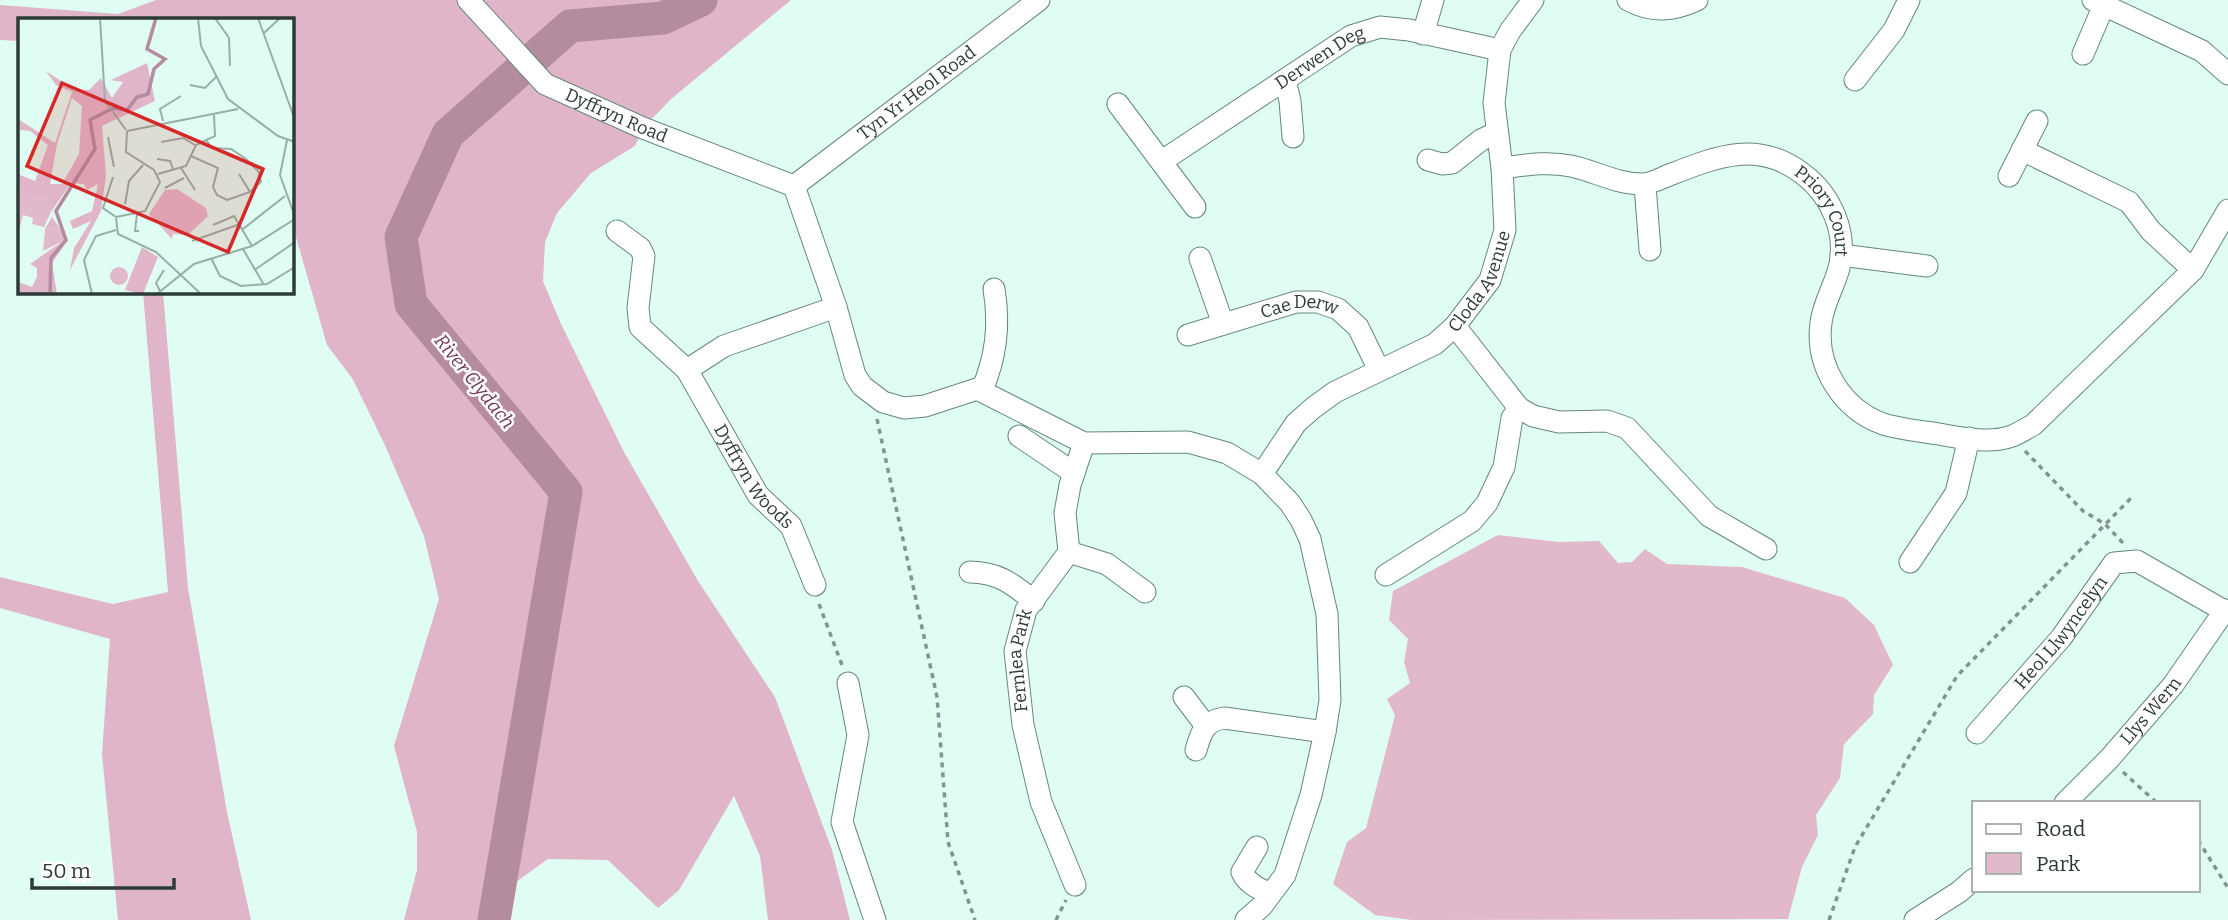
<svg xmlns="http://www.w3.org/2000/svg" width="2228" height="920" font-family="Bitter,serif">
<style>
.green{fill:#e2b8cb}
.forest{fill:#e1b5c9}
.lines{fill:none;stroke-linecap:round;stroke-linejoin:round}
.river{stroke:#b58b9f;stroke-width:33}
.minor-casing{stroke:#65887b;stroke-width:23}
.path{stroke:#80958d;stroke-width:3.5;stroke-dasharray:5 5;stroke-linecap:butt}
.minor{stroke:#fff;stroke-width:21}
.labels{text-anchor:middle;stroke-width:5;stroke-linejoin:round;paint-order:stroke}
.street-label{font-size:18px;fill:#2d3b36;stroke:#fff}
.water-label{font-size:19px;font-style:italic;fill:#713956;stroke:#fff}
.inset-river{fill:none;stroke:#b58b9f;stroke-width:3.5}
.inset-road{fill:none;stroke:#98afa7;stroke-width:2}
.view{fill:#d62828;fill-opacity:0.15;stroke:#d62828;stroke-width:3.5}
.inset-edge{fill:none;stroke:#2d3b36;stroke-width:3.5}
</style>
<rect width="100%" height="100%" fill="#dffdf2"/>
<path class="green" d="M1498,535l61,7 40,-1 19,22 14,-1 13,-13 22,15 75,3 103,31 29,27 19,40 -19,30 -1,19 -29,30 -4,34 -24,37 2,20 -16,32 -14,52 -376,1 -37,-5 -42,-31 14,-42 19,-14 29,-113 -8,-16 23,-16 -6,-21 4,-23 -19,-19 4,-29z"/>
<path class="forest" d="M156,0h635l-120,99 -28,29 -8,18 -44,27 -34,40 -12,29 -2,39 18,43 63,128 74,129 77,116 57,153 18,70h-82l-8,-64 -26,-60 -55,94 -21,18 -50,-48 -60,-1 -64,46 -3,15h-77l13,-50v-38l-23,-86 45,-147 -15,-63 -40,-93 -32,-65 -25,-33 -35,-122v-204h-273v22l-19,-1v-35l118,9z
M143,292h20l25,296 39,224 24,108h-133l-16,-166 8,-115 -110,-31v-31l113,27 55,-12z"/>
<g class="lines">
<path class="river" d="M494,920l72,-428 -155,-188 -10,-67 47,-103 122,-108 93,-8 38,-18"/>
<defs>
<g id="minor">
<path id="s1" d="M468,0l77,84 98,44 151,58"/>
<path d="M1628,0c24,13 45,11 69,0"/>
<path d="M2093,0l109,51 26,23"/>
<path d="M1423,34l10,-34"/>
<path d="M2083,54l21,-49"/>
<path d="M1285,80l5,21 3,36"/>
<path d="M1855,80l39,-50 15,-30"/>
<path d="M1118,104l77,103"/>
<path d="M2022,150l107,52 22,29 42,39 35,-60"/>
<path d="M1428,160l14,4 10,-1 29,-23 15,-7"/>
<path id="s2" d="M1162,161l189,-125 29,-9 29,3 91,20"/>
<path id="s3" d="M1502,168c23,-3 45,-7 69,-2 24,5 45,18 71,18 10,0 21,-7 30,-10 46,-18 87,-34 131,0 28,21 45,59 36,94 -5,19 -16,36 -18,55 -6,43 21,86 62,101 13,4 28,6 42,8 26,3 59,13 84,5 8,-2 16,-8 24,-12l160,-155"/>
<path d="M2009,176l28,-55"/>
<path d="M1645,185l5,65"/>
<path d="M794,186l42,121 19,68 7,11 21,16 21,6 21,-2 52,-17 107,54 104,-1 39,11 35,21 28,29 11,17 9,19 17,75 3,86 -5,32 -14,63 -26,80 -23,31 -16,14"/>
<path id="s4" d="M794,186l245,-186"/>
<path id="s5" d="M617,231l23,17 4,8 -6,52 2,19 47,43 71,125 33,31 24,59"/>
<path d="M1841,255l86,11"/>
<path d="M1200,258l23,66"/>
<path d="M1455,326l64,82 14,8 26,6 48,-1 20,7 82,88 57,33"/>
<path id="s6" d="M1188,335l108,-33h22l20,7 20,18 21,43"/>
<path d="M687,370l37,-24 112,-39"/>
<path d="M982,390c14,-33 18,-64 12,-101"/>
<path d="M1019,436l55,37"/>
<path id="s7" d="M1262,474l34,-51 17,-15 22,-16 100,-48 20,-18 35,-46 15,-50 -3,-62 -8,-65 6,-53 10,-19 23,-31"/>
<path d="M1069,552l38,12 38,28"/>
<path d="M1910,562l46,-69 13,-55"/>
<path d="M970,572c30,1 41,11 64,29"/>
<path d="M1386,575l86,-54 15,-18 17,-36 8,-49 7,-10"/>
<path d="M848,683l10,52 -16,87 33,98"/>
<path d="M1184,697l22,29"/>
<path id="s8" d="M1977,733l84,-95 53,-75 23,-2 91,52"/>
<path d="M1196,750c5,-17 8,-29 28,-32l101,14"/>
<path id="s9" d="M2065,803l44,-44 64,-74 52,-75"/>
<path d="M1257,847l-15,25c5,12 18,17 28,22"/>
<path id="s10" d="M1075,885l-34,-83 -18,-77 -8,-74 11,-41 43,-58 -4,-39 5,-28 14,-42"/>
<path d="M1915,920l44,-28 15,-13"/>
</g>
</defs>
<use href="#minor" class="minor-casing"/>
<path class="path" d="M877,419l60,278 11,145 27,78
M2025,451l58,60 22,13 18,19
M819,604l23,61
M2123,772l34,31
M2198,840l30,48
M1056,920l10,-20
M1829,920l26,-73 102,-171 175,-179"/>
<use href="#minor" class="minor"/>
</g>
<g class="labels">
<g class="street-label">
<text dy="6" stroke="none"><textPath href="#s2" startOffset="189">Derwen Deg</textPath></text>
<text dy="6" stroke="none"><textPath href="#s4" startOffset="154">Tyn Yr Heol Road</textPath></text>
<text dy="6" stroke="none"><textPath href="#s1" startOffset="192">Dyffryn Road</textPath></text>
<text dy="6" stroke="none"><textPath href="#s3" startOffset="357">Priory Court</textPath></text>
<text dy="6" stroke="none"><textPath href="#s7" startOffset="301">Cloda Avenue</textPath></text>
<text dy="6" stroke="none"><textPath href="#s6" startOffset="116">Cae Derw</textPath></text>
<text dy="6" stroke="none"><textPath href="#s5" startOffset="299">Dyffryn Woods</textPath></text>
<text dy="6" stroke="none"><textPath href="#s8" startOffset="131">Heol Llwyncelyn</textPath></text>
<text dy="6" stroke="none"><textPath href="#s10" startOffset="234">Fernlea Park</textPath></text>
<text dy="6" stroke="none"><textPath href="#s9" startOffset="126">Llys Wern</textPath></text>
</g>
<g class="water-label">
<text transform="translate(475 381) rotate(51)" y="7">River Clydach</text>
</g>
</g>
<g transform="translate(18 18)">
<rect width="276" height="276" fill="#dffdf2"/>
<path d="M0,164l10,13h15l8,17 -7,15 -12,-3 1,-6 -10,-3 -5,19zM159,171l29,19 2,8 -20,19 -15,-1 -1,5 -23,-25 16,-24zM39,209l6,14 -20,10 2,-22zM92 258a9 9 0 1 1 18 0a9 9 0 1 1-18 0Z" fill="#e2b8cb"/>
<path d="M129,45l8,38 -53,25 4,50 -5,35 -31,59 4,-22 17,-27 -18,8 -3,-8 22,-10 6,-27 -11,6 -3,-6 -13,-1 -20,29 -8,-17h-15l-10,-13v-8l17,7 13,-36 -18,-14 -10,-1 -2,-11 37,24 17,-51 -16,-7 -10,-14 27,18 16,1 12,-12 11,20 11,-16 -12,-2zM54,80l10,8 -3,48 -17,30h-12l7,-40zM34,199l16,23 -16,23 5,31h-39v-12l14,5 5,-10v-9l-7,-4 33,-23 -6,-14 -12,2zM124,229l16,10 -15,37 -18,-4z" fill="#e1b5c9" fill-rule="evenodd"/>
<path class="inset-river" d="M32,276l1,-36 15,-18 -10,-29 39,-62 -5,-29 23,-12 14,2 10,-13 11,-3 6,-25 11,-10 -18,-10 9,-31"/>
<path class="inset-road" d="M82,0l5,83 21,29M180,0l3,28 27,53 50,37 17,6M197,0l14,20 1,28M240,0l37,102M246,15l16,-15M172,67l15,3 12,-12M145,103l-3,-12 21,-13M109,113l111,-22M90,119l6,30M188,122l6,8 19,1 15,10 13,13 2,10 -11,10 -11,-18M269,122l-7,35 15,42M143,124l22,-4 12,7M173,138l27,12 -5,19 4,8 10,5 23,-8M139,141l13,2 3,8M163,150l14,22M140,156l28,-8 10,-21 19,-9 -1,-21M95,159l-10,31 13,9M147,170l19,-10M107,186l4,-23 14,-16M119,196l-2,17h4M98,199l29,-6 15,-29 -6,-12 -28,-18 1,-21M98,200l2,16 38,18 45,42M195,207l21,-9 18,30M225,211l42,-33M174,223l48,-17M225,231l21,36M193,240l9,18 21,10 26,-2 28,-17M238,251l39,-27M142,273l-4,-8 8,-13M74,276l-8,-34 12,-24 20,-6M139,276l37,-30 58,-18 43,-27"/>
<path class="view" d="M44,65l201,86 -35,83 -201,-86z"/>
<rect width="276" height="276" class="inset-edge"/>
</g>
<rect x="1972" y="801" width="228" height="91" fill="#ffffff" stroke="#abb1af" stroke-width="2"/>
<rect x="1986" y="824" width="35" height="10" fill="#ffffff" stroke="#abb1af" stroke-width="2"/>
<text x="2036" y="836" font-size="21" fill="#2d3b36">Road</text>
<rect x="1986" y="853" width="35" height="21" fill="#e2b8cb" stroke="#abb1af" stroke-width="2"/>
<text x="2036" y="871" font-size="21" fill="#2d3b36">Park</text>
<path d="M32 878v10h142v-10" fill="none" stroke="#2d3b36" stroke-width="3.5"/>
<text x="42" y="878" font-size="21" fill="#2d3b36" stroke="#ffffff" stroke-width="5" paint-order="stroke">50 m</text>
</svg>
